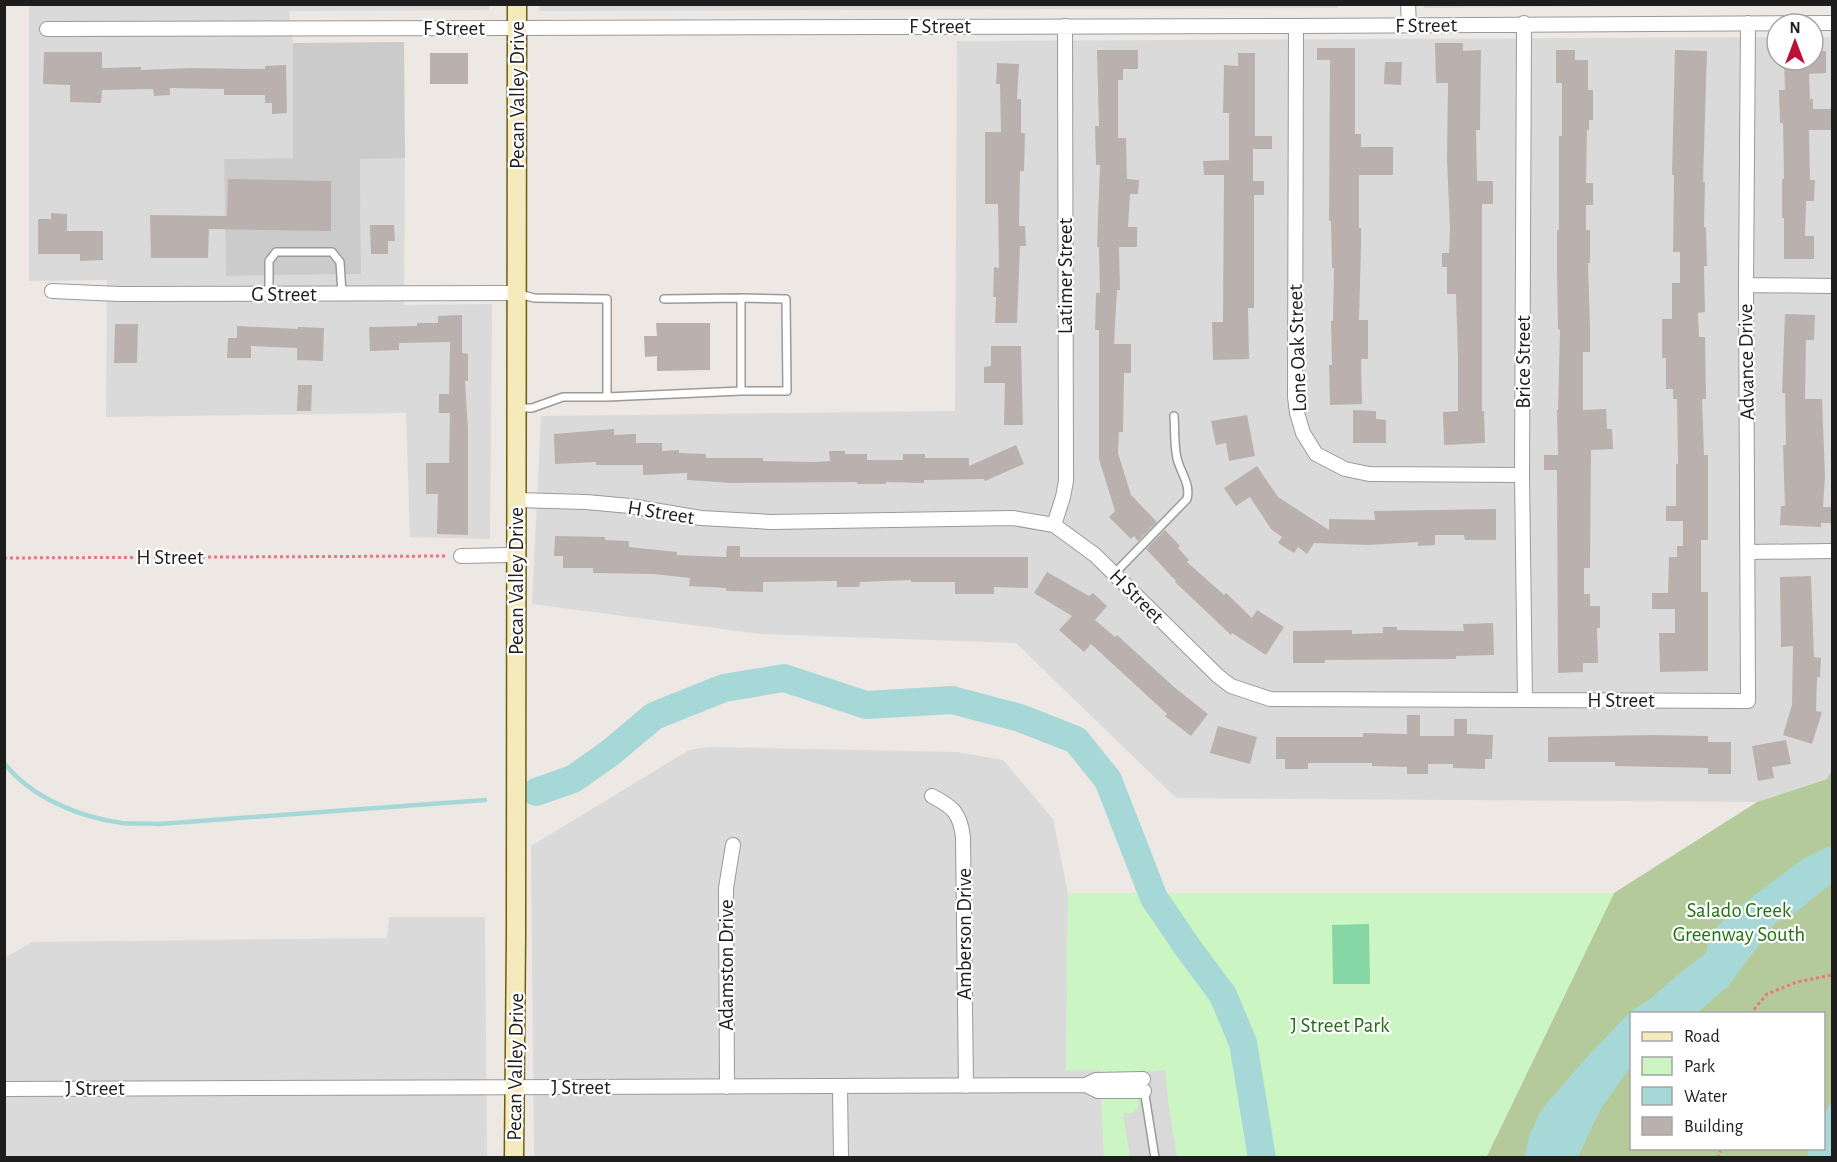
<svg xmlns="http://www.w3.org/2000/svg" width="1837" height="1162" font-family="'Alegreya Sans',sans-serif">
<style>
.residential{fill:#dbdada}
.religious{fill:#cbcbcb}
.forest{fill:#b4ca9b;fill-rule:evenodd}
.park{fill:#cbf5c3}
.pitch{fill:#87d7a6}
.parking{fill:#d9d9d9}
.water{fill:#a7d8d8}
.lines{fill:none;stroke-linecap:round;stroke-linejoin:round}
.stream{stroke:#a7d8d8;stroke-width:4.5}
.river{stroke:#a7d8d8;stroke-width:28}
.building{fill:#bab0ad}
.service-casing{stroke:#9a9a9a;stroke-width:10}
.minor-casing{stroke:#9a9a9a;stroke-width:16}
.secondary-casing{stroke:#6b600d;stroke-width:21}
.path{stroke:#ef7383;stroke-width:3;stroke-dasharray:3 3;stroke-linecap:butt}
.service{stroke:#fff;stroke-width:7}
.minor{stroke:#fff;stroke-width:14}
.secondary{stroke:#f4eabb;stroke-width:18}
.labels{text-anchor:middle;stroke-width:4.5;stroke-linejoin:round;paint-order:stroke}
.street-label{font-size:21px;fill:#1d1d1d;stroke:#fff}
.park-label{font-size:21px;fill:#217214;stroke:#fff}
</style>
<rect width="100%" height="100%" fill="#ede8e4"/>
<path class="residential" d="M1832,4l-408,4v-4z
M29,5h460v5l-200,1 4,32v115l-69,1 2,117 135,-2 -1,-116h45l-1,147 88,-1 -2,235 -80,-2 -4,-124 -300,4 1,-137 -78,1z
M539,5l799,-1v4l-799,3z
M1777,37v23h36v-23h19v734l-4,7 -71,24 -581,-4 -160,-155 -256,-9 -228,-30 9,-188 414,-5 2,-370z
M709,747l248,5 46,8 50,59 15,74 -2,177h34l4,87h-570l-3,-311 158,-96z
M389,917h96l2,240h-482l-1,-199 28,-16 355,-4z"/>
<path class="religious" d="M404,42l1,116 -45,1 1,115 -135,2 -2,-117 69,-1v-115z"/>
<path class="forest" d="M1832,771v386l-346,1 128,-265 143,-91 70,-23zM1632,1014h192v134h-192z"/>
<path class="park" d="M1068,893h546l-128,264h-382l-4,-87h-34z"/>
<path class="pitch" d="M1369,924l1,60h-37l-1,-59z"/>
<path class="parking" d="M1165,1070l3,31 9,56h-47l-7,-44h10l5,-5v-7l6,-10 -2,-19z"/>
<path class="water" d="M1832,845v38l-42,34 -14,5 -48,64 -31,27 -65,1 -1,52 -31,44 -22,47h-53l4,-21 13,-27 47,-54 42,-44 18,-11 32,-28 25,-19 5,-21 33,-29 59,-44z
M1832,1100v57h-24v-8l16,-1v-33z"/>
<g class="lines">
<path class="stream" d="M4,763c28,35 75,54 118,60 12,1 25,0 37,1l326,-24"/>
<path class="river" d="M536,792l37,-13 37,-26 44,-37 70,-28 60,-10 82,27 86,-5 68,18 56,22 32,40 46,118 34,50 35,47 20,48 19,115"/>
</g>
<path class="building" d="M1435,43h28v8l18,-1 -1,80h-4l1,51h16v23h-11v207h2l1,32 -41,2 -1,-33 15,-1v-52l-2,-65h-9v-27h-5v-14h7l1,-25 -3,-69 1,-76h-12z
M1317,48h38v86h6v13h32v28h-34v53h2v19l-2,73h9v39h-7l1,45 -32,1 -1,-40h3l-1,-44h2l1,-53h-2l-1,-47h-2l1,-161h-13z
M1097,50h41v19h-15v11h-5v58h8l1,41 12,1 -1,14h-8l-2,33h9v20h-18l1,43h-3l-3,54h17v29h-7l-1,59h-4l-1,21 13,42 26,27 -19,19 -4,-5 -3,3 -22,-22 6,-6 -16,-52v-129h-4l1,-37h4l-1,-46h-2l3,-82h-4l-1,-39h4z
M1556,50h19v10h13v30h5v30h-4v10h-2l-1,53h7v22h-7v25h4v33h-2l2,65v24h-7v58l23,-1 1,20h5l1,20 -22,1 -1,118h-6v26h6v12h10v22h-3l1,35h-15v9l-25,1 -1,-203h-13v-15h14l-1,-45h1l2,-80 -2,-1 -1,-56v-43h2v-94h3v-53h-6z
M1675,50l32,1 -4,131h2l-1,45h2l1,39h-3l1,46 -7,1 1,24h6l1,62h-4l2,56h4v85h-7v52h7v79l-48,1 -1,-39h16v-24h-23v-16h16l1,-36h8v-11h6v-25h-17v-15h10v-42h2l-1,-65h-4v-10h-7v-31h-4v-39h10v-36h8v-31h-7l1,-77h-2z
M1826,51v22l-17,1 1,25h3v10h20v21h-24l1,50h5l-1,21h-8l-1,35h9v23h-30v-41h-2v-39h2l-1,-56h-3l-1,-33h6l-1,-30h29v-8z
M44,52h58v16l39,-1v3l50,-2 74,1v-3l21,-1 1,48 -15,1v-11h-7v-8h-41v-6l-54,-1v7l-16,1 -1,-7 -51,1 -1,13 -31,-1v-17l-27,-1z
M430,53h38v31h-38z
M1238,53h17v83h17v13h-19v32h11v14h-10v113h-6l1,51 -36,1 -1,-38h11l1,-147h-20l-1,-14 26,-1v-47h-6l1,-48 14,1z
M1385,62h17l-1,23 -17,-1z
M997,63l22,1 -2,35h4v34h4l-1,38h-4l-1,55h6l1,20h-6l-3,77h-22l1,-26h-3l1,-30 5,1 -1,-64h-13v-72h16l-1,-48h-4z
M228,179l103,2v50l-122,-2 -1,29h-57l-1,-43 77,1z
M51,213l16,1v17h36v29l-23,1v-7h-42v-35h13z
M370,225h24l1,16h-7v13h-17z
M1785,314l30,1 -1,25h-8l-1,59h17l3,77 -2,31h10v16h-12v4l-41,-2 1,-19h4l-2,-61h3l-1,-52h-3z
M462,315v38l6,1v27h-3l3,49v105l-31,-1 1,-40h-12v-31h23l1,-50h-11v-19h10l1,-52 -51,1v7l-29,1 -1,-24 48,-1v-3h21v-7z
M656,323h54v47l-53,1v-15l-12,1 -1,-21h13z
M115,324h23l-1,39h-23z
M237,326l61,3v-2l26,1 -1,33 -26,-1v-12l-46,-2v12h-24l1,-20h9z
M991,346h30l2,79h-19l1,-42h-21v-16l7,-1z
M298,385h14l-1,26h-14z
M1353,410l23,1v8l10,1v23h-33z
M1247,415l8,41 -26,5 -3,-18 -10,2 -5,-24z
M614,429v6l22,-1v9h26v8l17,-1v3l27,1v4h57v3l51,1 16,-1 -1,-10h16v3h22v6h36v-6h22v4h44v8l47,-21 8,19 -39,17 -1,-2 -60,1v3l-38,-1v2h-29v-2l-126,1 -44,-3v-7l-44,2v-10h-47v-3l-41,2 -1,-30z
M1257,466l21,31 51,33v-11l46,1 -1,-9 122,-2v31h-31l-1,-5h-29v10l-17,1v-4l-50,3 -54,-2 -7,11 -9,-7 -4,6 -16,-10 4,-6 -11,-8 -21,-32 -14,9 -12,-18z
M1165,530l15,16 -2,2 11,12 -2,2 37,33 2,-2 26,25 5,-8 27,17 -18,28 -34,-22 -1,2 -56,-53 1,-1 -30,-32z
M555,536l50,1v3l24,1v6l48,5v3l49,2 1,-11h13v11h288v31l-34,-1v7h-39v-12h-44v-2l-51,2 -1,5h-22v-6l-74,1v10l-37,-1v-3l-37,-2 1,-8 -37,-4 -60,-1v-5h-30v-12h-9z
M1047,572l42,24 4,-3 14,13 -12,14 20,17 2,-2 57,52 34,27 -17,22 -26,-20 2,-2 -76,-70 -7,8 -25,-22 13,-14 -38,-23z
M1811,576l3,81 7,1 -1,19h-3l-1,34 6,1 -10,32 -29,-9 9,-30 1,-59 -12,1 -1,-70z
M1493,623l1,32 -38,1v3l-131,1v3h-32v-32l59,-1v4l31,-1v-6h14v3l67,1 -1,-7z
M1407,715h13v21h34v-17h13v15l26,1 -1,24h-7v10l-32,-1v-4h-25v10h-21v-7l-35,-1v-3h-64v6h-23v-10h-9v-22h87v-4l44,1z
M1218,726l39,11 -7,27 -40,-11z
M1653,735l55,1v6h23v32h-23v-6l-93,-2v-4h-67v-25z
M1786,740l5,24 -19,3 2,11 -16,3 -6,-35z"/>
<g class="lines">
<defs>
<path id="service" d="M269,293v-32l7,-9h56l8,10 2,31
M741,298l45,1 1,92h-46
M607,397l134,-6v-93l-77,1
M519,408h13l31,-11h44v-98l-73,-1 -15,-4
M1114,574l73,-75c4,-15 -7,-27 -10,-41 -3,-13 -2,-28 -3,-42
M1144,1089l11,69"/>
<path id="minor" d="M1408,4l1,21
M1524,23l-2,452 3,225
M1296,26l-1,371 2,16 6,20 13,21 29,15 24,5 153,1
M47,29l1249,-3 536,-3
M1746,285l86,1
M52,291l67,3 398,-1
M516,500l70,2 44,4 71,12 70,4 242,-4 41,7 41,30 123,121 13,10 39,13 478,2 -2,-416 2,-262
M1054,525l9,-28 3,-16 -1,-455
M1748,552l84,-1
M461,556l55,-1
M932,796c21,11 28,17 31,41l3,249
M1086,1085l10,-5 47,-1
M840,1086l1,72
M727,1087l-1,-199 7,-43
M4,1089l1082,-4 12,6h46"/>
<path id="secondary" d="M514,1158l2,-222 1,-932"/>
</defs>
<use href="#service" class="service-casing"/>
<use href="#minor" class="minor-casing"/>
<use href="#secondary" class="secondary-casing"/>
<path class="path" d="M4,558l443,-2
M1750,1014l17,-20 30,-12 35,-7
M1718,1158l3,-10"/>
<use href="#service" class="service"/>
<use href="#minor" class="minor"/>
<use href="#secondary" class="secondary"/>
</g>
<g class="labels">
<g class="street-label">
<text transform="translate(1426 25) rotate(-1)" y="7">F Street</text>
<text x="940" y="33">F Street</text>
<text x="454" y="35">F Street</text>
<text transform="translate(517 95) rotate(-90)" y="7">Pecan Valley Drive</text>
<text transform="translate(1065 276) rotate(-90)" y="7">Latimer Street</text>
<text x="284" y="301">G Street</text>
<text transform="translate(1297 348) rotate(-92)" y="7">Lone Oak Street</text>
<text transform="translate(1523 362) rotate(-90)" y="7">Brice Street</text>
<text transform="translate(1746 362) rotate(-91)" y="7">Advance Drive</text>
<text transform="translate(661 512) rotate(9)" y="7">H Street</text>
<text x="170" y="564">H Street</text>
<text transform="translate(516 581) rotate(-90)" y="7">Pecan Valley Drive</text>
<text transform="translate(1137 596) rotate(45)" y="7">H Street</text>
<text x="1621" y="707">H Street</text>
<text transform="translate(964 934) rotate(-90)" y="7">Amberson Drive</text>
<text transform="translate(726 965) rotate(-90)" y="7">Adamston Drive</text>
<text transform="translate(515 1067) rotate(-89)" y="7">Pecan Valley Drive</text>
<text x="581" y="1094">J Street</text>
<text x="95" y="1095">J Street</text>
</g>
<g class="park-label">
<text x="1739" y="917">Salado Creek<tspan x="1739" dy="24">Greenway South</tspan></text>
<text x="1340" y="1032">J Street Park</text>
</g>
</g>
<rect width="1837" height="1162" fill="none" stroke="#1d1d1d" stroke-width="12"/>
<rect x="1630" y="1012" width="195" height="138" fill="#ffffff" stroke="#a5a5a5" stroke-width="1.5"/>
<rect x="1642" y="1032" width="30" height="9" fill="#f4eabb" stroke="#a5a5a5" stroke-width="1.5"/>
<text x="1684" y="1042" font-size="18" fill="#1d1d1d">Road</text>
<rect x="1642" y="1057" width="30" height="18" fill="#cbf5c3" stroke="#a5a5a5" stroke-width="1.5"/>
<text x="1684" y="1072" font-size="18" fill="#1d1d1d">Park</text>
<rect x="1642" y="1087" width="30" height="18" fill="#a7d8d8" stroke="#a5a5a5" stroke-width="1.5"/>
<text x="1684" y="1102" font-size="18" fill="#1d1d1d">Water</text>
<rect x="1642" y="1117" width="30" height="18" fill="#bab0ad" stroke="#a5a5a5" stroke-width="1.5"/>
<text x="1684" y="1132" font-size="18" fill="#1d1d1d">Building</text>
<g transform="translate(1795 42)"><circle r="28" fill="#ffffff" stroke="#a5a5a5" stroke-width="1.5"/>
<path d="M0-4.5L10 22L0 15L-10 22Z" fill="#bb0f36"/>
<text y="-9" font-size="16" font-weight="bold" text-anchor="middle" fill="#1d1d1d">N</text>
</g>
</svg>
